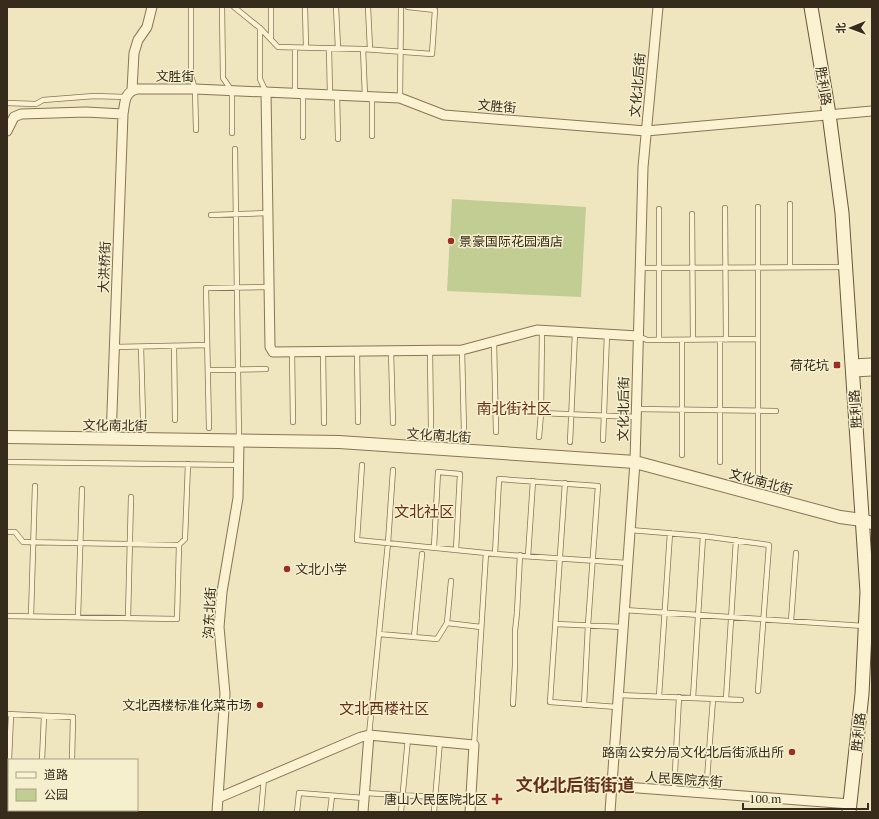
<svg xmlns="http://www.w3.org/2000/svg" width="879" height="819" font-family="'PT Serif','Noto Sans SC',serif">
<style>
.green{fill:#c1cd92}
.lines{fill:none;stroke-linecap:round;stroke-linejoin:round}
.service-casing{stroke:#887556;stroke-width:6}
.minor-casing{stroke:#887556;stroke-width:11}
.tertiary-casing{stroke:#887556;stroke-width:14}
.secondary-casing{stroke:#6a563a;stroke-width:15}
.service{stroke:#faf2d1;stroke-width:4.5}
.minor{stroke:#faf2d1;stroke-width:9}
.tertiary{stroke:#faf2d1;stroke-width:12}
.secondary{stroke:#faf2d1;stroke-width:13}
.poi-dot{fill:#992e24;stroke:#f6efce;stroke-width:1.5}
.labels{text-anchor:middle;stroke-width:3;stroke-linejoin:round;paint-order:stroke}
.street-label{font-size:13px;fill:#372b1c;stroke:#f6efce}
.poi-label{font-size:13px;fill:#372b1c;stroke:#f6efce;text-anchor:end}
.quarter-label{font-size:15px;fill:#653019;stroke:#f6efce}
.district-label{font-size:17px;font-weight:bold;fill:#653019;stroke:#f6efce}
</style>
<rect width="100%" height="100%" fill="#efe5be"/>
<path class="green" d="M452,199l134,8 -5,90 -134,-6z"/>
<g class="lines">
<defs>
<path id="service" d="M191,7v69l4,13 1,41
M222,7l1,71 9,13v42
M234,7l26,21 18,19 85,2 69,5 3,-44 -27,-3
M271,7v31
M305,7l1,40
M336,7l2,41
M368,7l2,42
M260,28v51l6,13
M295,48v46
M329,48l1,47
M363,49l2,47
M303,94v43
M337,95l1,44
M372,97v39
M400,98l1,-91
M7,103l29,1 7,-4 51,-4 32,1
M235,149l4,291
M790,204v63
M758,207v274
M725,208l1,132
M692,214l1,126
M211,215l57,-2
M640,268l204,-1
M542,331l-1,82 95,4
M638,336l9,4 111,-1
M659,340v-131
M720,340v122
M494,343l2,89
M174,346l1,74
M114,347l93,-2
M141,347l2,71
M462,350l2,81
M357,351l1,71
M391,351l2,72
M430,351l1,78
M292,352l1,70
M323,352l1,71
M208,370l58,-1
M636,409l140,2
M209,428l-3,-140 63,-1
M539,437l2,-24
M603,440l4,-106
M570,442l5,-109
M682,455v-115
M7,462l231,3
M362,465l-5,75 129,13 9,1 4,-75 99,7 -10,139 -4,80
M565,483l-15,219 67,5
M630,530l73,6 66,9 -11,146
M7,532h8l8,10 156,3
M434,547l4,-75 22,2 -4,76
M495,554l132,9
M528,556l5,-75
M451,581l-4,42 34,4
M624,610l240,16
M7,616l170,3 2,-74 6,-6 3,-75
M31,616l4,-130
M78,617l4,-128
M128,618l3,-121
M791,621l5,-68
M556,624l67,3
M379,634l58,5 10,-16
M414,637l8,-83
M618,695l123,5
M659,696l11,-163
M693,698l10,-162
M726,699l10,-159
M513,704l2,-39v-34l2,-18 3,-58
M7,714l66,3 -1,43
M369,735l19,-192 5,-73
M474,745l12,-192
M9,760l2,-45
M42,760l2,-44
M674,791l5,-94
M365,793l106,6
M706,793l7,-94
M7,795l2,-35
M32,812v-2
M70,812v-2
M261,812l3,-34
M297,812l2,-19 65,5
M330,812l2,-16
M401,812l7,-74
M434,812l6,-71"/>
<path id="minor" d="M132,90l2,-37 4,-13 9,-13 5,-20
M266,92l4,255 3,5 189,-2 75,-20 101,6
M7,131l7,-14 7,-3 65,-2 37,2
M852,364l20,-1
M853,372l19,-1
M111,439l12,-325c2,-11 1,-22 14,-25h58l205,9 44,17 202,16 226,-20
M612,786l238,18
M218,798l143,-61 8,-2 105,10 -4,67
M217,812l8,-118 -6,-67 3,-35 16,-94 1,-58
M363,812l6,-77
M610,812l25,-350 8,-295 15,-160"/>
<path id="tertiary" d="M7,437l332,5 296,20 205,55 22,3 10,3"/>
<path id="secondary" d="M811,7l18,107 13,99 25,379 -5,102 -13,118"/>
</defs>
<use href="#service" class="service-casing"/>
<use href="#minor" class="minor-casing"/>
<use href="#tertiary" class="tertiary-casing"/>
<use href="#secondary" class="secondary-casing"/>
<use href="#service" class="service"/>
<use href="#minor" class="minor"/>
<use href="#tertiary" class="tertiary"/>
<use href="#secondary" class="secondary"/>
</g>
<g class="poi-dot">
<circle cx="451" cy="241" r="4"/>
<rect x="833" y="361" width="8" height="8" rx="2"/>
<circle cx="287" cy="569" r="4"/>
<circle cx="260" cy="705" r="4"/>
<circle cx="792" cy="752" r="4"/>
<path d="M495 793h4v4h4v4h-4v4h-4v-4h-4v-4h4z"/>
</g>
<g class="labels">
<g class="street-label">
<text x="175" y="81">文胜街</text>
<text transform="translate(637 85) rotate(-85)" y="5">文化北后街</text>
<text transform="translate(824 86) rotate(81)" y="5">胜利路</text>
<text transform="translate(497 106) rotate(5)" y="5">文胜街</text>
<text transform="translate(104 267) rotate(-88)" y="5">大洪桥街</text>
<text transform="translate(623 409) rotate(-89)" y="5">文化北后街</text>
<text transform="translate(855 409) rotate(-94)" y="5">胜利路</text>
<text transform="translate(115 425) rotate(1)" y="5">文化南北街</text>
<text transform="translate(439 435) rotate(4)" y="5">文化南北街</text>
<text transform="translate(761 481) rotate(15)" y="5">文化南北街</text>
<text transform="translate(209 613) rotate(-87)" y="5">沟东北街</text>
<text transform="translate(858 732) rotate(-84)" y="5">胜利路</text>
<text transform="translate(684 779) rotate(4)" y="5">人民医院东街</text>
</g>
<g class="poi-label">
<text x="459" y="246" text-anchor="start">景豪国际花园酒店</text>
<text x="829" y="370">荷花坑</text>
<text x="295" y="574" text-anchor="start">文北小学</text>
<text x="252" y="710">文北西楼标准化菜市场</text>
<text x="784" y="757">路南公安分局文化北后街派出所</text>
<text x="488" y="804">唐山人民医院北区</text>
</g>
<g class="quarter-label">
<text x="514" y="414">南北街社区</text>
<text x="424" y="517">文北社区</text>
<text x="384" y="714">文北西楼社区</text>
</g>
<g class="district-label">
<text x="575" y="791">文化北后街街道</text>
</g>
</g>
<rect width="879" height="819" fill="none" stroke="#372b1c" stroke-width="16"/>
<rect x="8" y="759" width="130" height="52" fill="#f6efce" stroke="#aaa187"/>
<rect x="16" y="772" width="20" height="6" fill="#faf2d1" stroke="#aaa187"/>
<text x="44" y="779" font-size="12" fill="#372b1c">道路</text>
<rect x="16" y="789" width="20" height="12" fill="#c1cd92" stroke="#aaa187"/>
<text x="44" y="799" font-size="12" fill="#372b1c">公园</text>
<g transform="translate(851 28) rotate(269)" stroke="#f6efce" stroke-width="3" paint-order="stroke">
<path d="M0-3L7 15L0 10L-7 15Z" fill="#372b1c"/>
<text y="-6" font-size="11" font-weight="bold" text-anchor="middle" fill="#372b1c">北</text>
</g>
<path d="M743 803v6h125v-6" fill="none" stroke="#372b1c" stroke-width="2"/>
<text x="749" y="803" font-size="12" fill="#372b1c" stroke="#f6efce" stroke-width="3" paint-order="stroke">100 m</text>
</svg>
